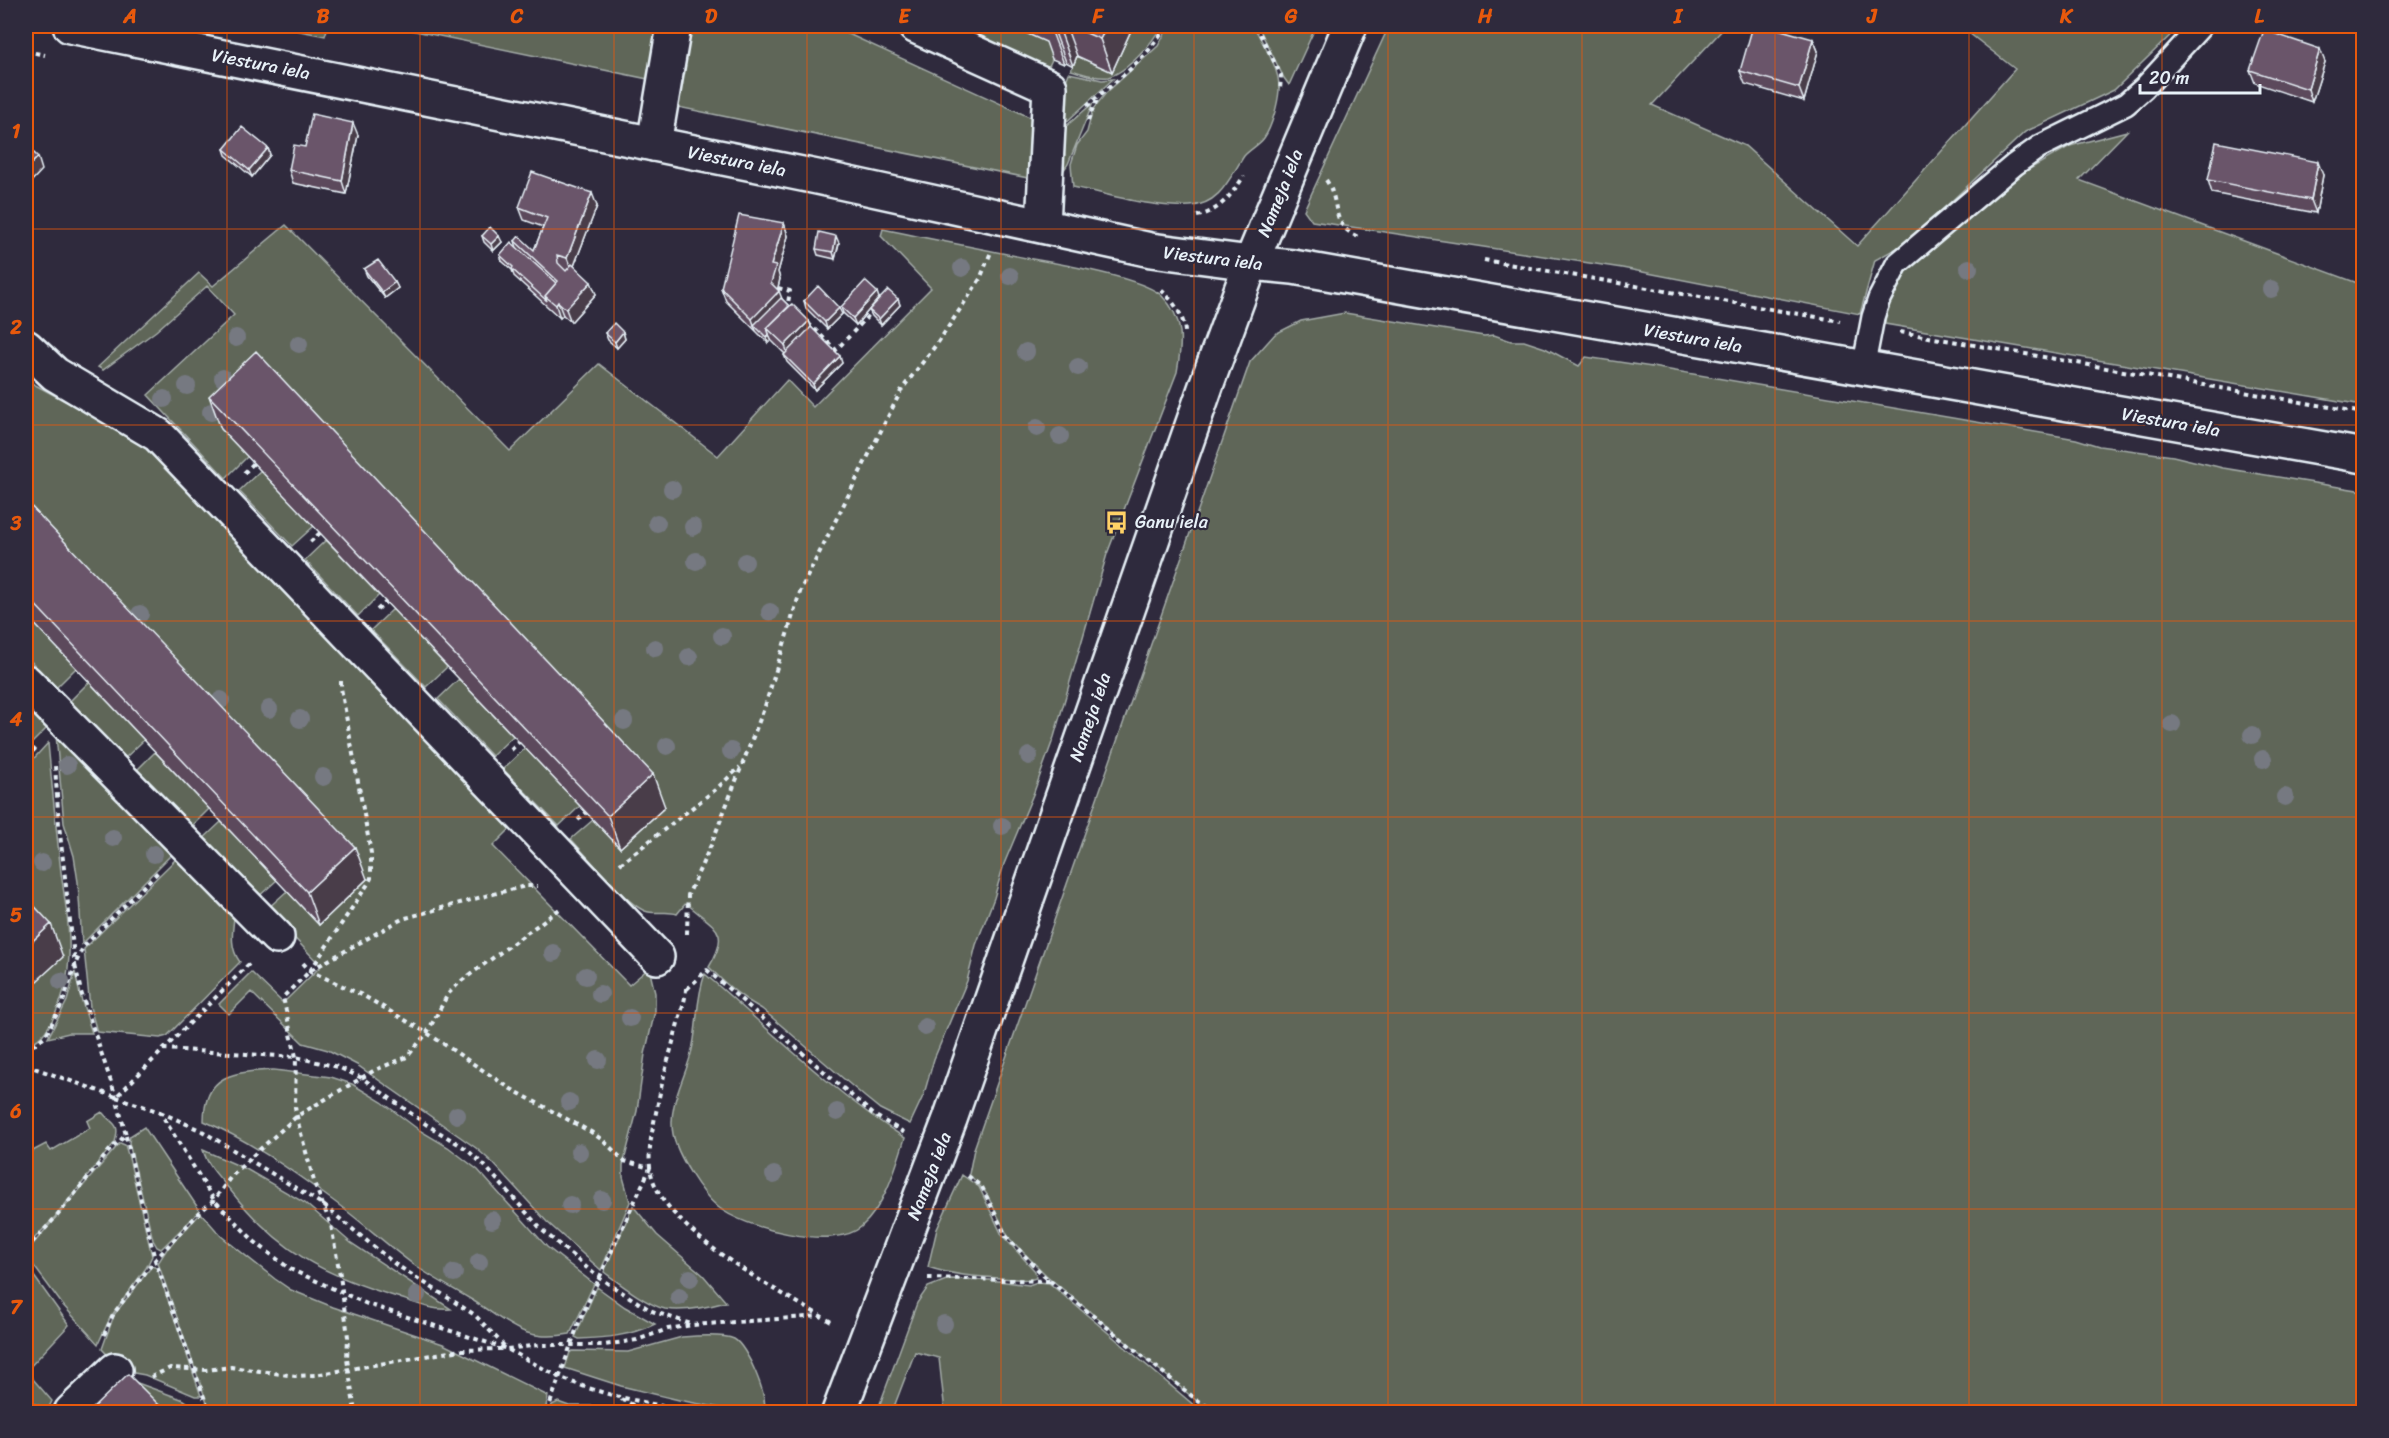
<svg xmlns="http://www.w3.org/2000/svg" width="2389" height="1438" font-family="Sriracha,sans-serif">
<style>
.green{fill:#5f6659;stroke:#a4aca8;stroke-width:1.5}
.lines{fill:none;stroke-linecap:round;stroke-linejoin:round}
.lane-casing{stroke:#e8f1f8;stroke-width:26}
.street-casing{stroke:#e8f1f8;stroke-width:38}
.secondary-casing{stroke:#e8f1f8;stroke-width:38}
.path{stroke:#e8f1f8;stroke-width:4;stroke-dasharray:4.5 4.5;stroke-linecap:butt}
.lane{stroke:#2f2a3d;stroke-width:21}
.street{stroke:#2f2a3d;stroke-width:33}
.secondary{stroke:#2f2a3d;stroke-width:33}
.tree{fill:#767981}
.wall{fill:#5b495b;stroke:#e8f1f8;stroke-width:1.5}
.shaded-wall{fill:#4a3c4a;stroke:#e8f1f8;stroke-width:1.5}
.building{fill:#6a556a;stroke:#e8f1f8;stroke-width:1.5}
.grid{fill:none;stroke:#e8590c;stroke-width:1.5;stroke-opacity:0.55}
.labels{text-anchor:middle;stroke-width:4.5;stroke-linejoin:round;paint-order:stroke}
.street-label{font-size:18px;fill:#e8f1f8;stroke:#2f2a3d}
.poi-label{font-size:18px;fill:#e8f1f8;stroke:#2f2a3d;text-anchor:start}
.neatline{fill:none;stroke:#e8590c;stroke-width:2}
.grid-label{font-size:20px;text-anchor:middle;font-weight:bold;fill:#e8590c}
</style>
<rect width="100%" height="100%" fill="#2f2a3d"/>
<filter id="ink" filterUnits="userSpaceOnUse"><feTurbulence type="fractalNoise" baseFrequency=".0167" numOctaves="2"/><feDisplacementMap in="SourceGraphic" scale="12" xChannelSelector="R" yChannelSelector="G"/><feConvolveMatrix kernelMatrix="1 2 1 2 8 2 1 2 1" color-interpolation-filters="sRGB"/></filter>
<g filter="url(#ink)">
<path class="green" d="M274,26h54l-3,10z
M391,26h271l-9,54z
M686,26h145l205,94 -3,59 -360,-73z
M981,26h29l48,21 -11,23 -71,-32z
M1133,26h28c-8,17 -34,46 -53,51 -11,2 -26,-4 -37,-7l6,-14 35,15z
M1169,26l85,1c10,19 26,41 25,63 -1,13 -7,37 -15,48 -5,7 -14,11 -20,18 -14,21 -24,49 -54,50 -36,3 -81,-12 -117,-19l-2,-23 6,-19 10,-13 6,-23 13,-16 52,-47z
M1258,26h58l-27,59 -5,-7z
M1389,26h337l-74,79 93,41 112,100 158,-177 -55,-43h220l-66,64 -89,42 -117,110 -33,18 -15,54 -238,-46 -310,-47 -8,-11z
M1069,73l33,7 11,-1 -51,47 2,-40z
M1093,103l-25,61 -13,19 9,-55z
M2127,131l-48,49 284,105v120l-478,-81 1,-15 16,-37 124,-101 44,-25z
M286,225l224,226 89,-87 119,92 69,-76 26,27 118,-119 -50,-52 2,-7c47,10 95,19 143,29 30,5 116,19 136,38 23,23 20,47 15,76l-70,182 -53,183 -20,55 -30,72 -10,34 -18,47 -9,36 -33,78 -10,35 -14,30 -30,-15 -15,-12 -103,-88c-19,-10 -38,-26 -53,-42 23,-38 5,-39 -23,-64l-9,11c-10,-4 -21,1 -32,-3 -20,-8 -57,-54 -74,-72l22,-19 27,28 -372,-392 -22,22 -78,-83 86,-80 -27,-29 -51,45 -53,39 -5,-3 101,-94 14,13z
M1345,313l139,23 10,-1 17,6h13l21,7 34,18 7,-9 66,10 424,72 23,7 74,10 50,12 140,23v921h-1153l-164,-137 -37,-37 -23,-45 -17,-19 5,-25 276,-787 25,-28 26,-13z
M26,380l119,64 367,383 -19,19 136,139 20,-17 6,25v18l-10,43 -8,57 -14,54v12l7,25 -29,68 -54,-48 -53,-58 -18,-16 -119,-83 -29,-15 -25,-7 -52,-51 -22,22 -10,-10 32,-32 32,31 38,-37 -54,-57 20,-18 32,34 48,-46 -341,-358z
M261,470l53,56 -22,20 -53,-55z
M326,540l53,55 -21,21 -53,-56z
M393,609l54,58 -21,20 -55,-57z
M26,615l50,53 -20,20 -30,-32z
M459,679l54,57 -21,20 -54,-57z
M89,682l55,58 -20,19 -55,-57z
M26,704l22,23 -16,16 -6,-6z
M56,735l116,119 -90,90 -4,-62 -4,-26 -10,-33z
M48,743c4,43 8,86 13,129 4,31 11,64 7,96 -2,21 -17,74 -42,76v-277z
M525,748l55,58 -21,20 -56,-57z
M155,752l54,57 -19,19 -54,-57z
M221,822l56,58 -20,18 -55,-58z
M176,859l58,59c-2,16 -4,31 6,44l-73,74 -7,2 -63,-6 -7,-25 -6,-58z
M75,972l5,23 12,38h-23l-21,5 19,-37z
M705,974c65,56 127,118 200,164 -9,29 -20,68 -44,89 -27,24 -118,1 -143,-20 -17,-14 -41,-52 -45,-73 -6,-31 15,-59 20,-89 5,-24 3,-47 12,-71z
M274,1070l57,7 21,7 30,18 37,28 29,17 30,23 69,77 47,37 -24,50c-47,9 -60,-11 -98,-34 -20,-12 -39,-22 -58,-35 -30,-22 -56,-47 -86,-68 -38,-28 -80,-57 -124,-76 0,-48 31,-49 70,-51z
M102,1112c10,13 19,10 13,30l-60,75 -29,30v-100l5,5 15,-8 5,7 39,-23 -3,-7z
M144,1127l56,84 -39,38 -4,-2 -4,-7 -24,-97 1,-7z
M120,1143l5,2 4,13 23,98 -6,12 -36,50 -12,26 -36,-40 -34,-46 -1,-7z
M203,1150l43,19 59,34 46,40 100,66c-19,2 -36,-6 -54,-12 -73,-22 -118,-45 -166,-106 -11,-13 -23,-24 -28,-41z
M962,1175l17,12 23,48 33,36 1,7 -7,2c-34,-3 -69,-2 -101,-13l9,-38z
M633,1206l24,29 46,40 23,27c-18,5 -42,10 -61,7 -18,-4 -46,-26 -61,-37z
M201,1213l20,23 54,43 16,11 42,17 110,37 105,52 -3,16h-331l-7,-9 -49,-140 9,-14z
M26,1265l43,60 -43,46 26,30 -4,8 -20,-8 -2,3z
M152,1266l5,2 44,128h-6l-50,-21 -22,-4 -21,-22 12,-34z
M949,1279l41,1 39,5 8,-3 12,1 153,129h-257l-6,-54 -24,-6 -23,60h-15l40,-109 11,-16z
M597,1287l28,20 30,17c-24,12 -50,14 -76,15l-4,-2z
M682,1337c13,-1 41,-3 52,2 13,7 35,58 30,73h-23l-62,-12 -58,-14 -56,-18 5,-16 3,-1 55,1z
M121,1377l63,23 17,12h-55z
M558,1402l11,4h22l29,6h-71l3,-7z"/>
<g class="lines">
<defs>
<path id="lane" d="M1863,369l10,-52 6,-18 18,-35 117,-99 25,-18 87,-43 18,-16 57,-62"/>
<path id="street" d="M915,26l135,61 -7,138
M654,144l20,-118
M26,347l29,27 103,61 499,522
M26,682l251,255
M71,1412l44,-42"/>
<path id="secondary" d="M70,26l747,151 334,73 100,13 42,4 1071,189
M839,1412l111,-293 257,-736 44,-120 99,-237"/>
</defs>
<use href="#lane" class="lane-casing"/>
<use href="#street" class="street-casing"/>
<use href="#secondary" class="secondary-casing"/>
<path class="path" d="M1256,26l25,49 -1,16
M26,51l19,4
M1087,106c26,-23 63,-49 78,-80
M1088,121l10,-24
M1326,180c16,23 2,46 35,58
M1197,216c22,-4 35,-22 47,-40
M1484,260l356,61
M778,288l12,3 -2,12 4,4
M1161,290c12,10 23,26 24,42
M808,323l28,27 38,-40
M1900,332l464,81
M244,473l10,-10
M310,542l10,-9
M377,610l9,-8
M341,681v7l30,165v25l-3,6 -58,87 -27,26 13,60 -1,50 4,19 16,59 16,40 9,50 8,62 -1,22 8,53
M511,750l8,-8
M26,758l12,-12
M578,820l8,-7
M620,864l95,-74 25,-23
M687,934l1,-39 23,-50 54,-139 36,-117 101,-200 37,-48 41,-62 11,-27
M303,963l7,8 54,25 63,37 84,56 80,43 13,9 20,20 26,7 -71,154 -32,90
M311,970l91,-51 87,-24 37,-9h12
M686,988c0,11 -5,24 -8,35 -7,28 -16,56 -21,85 -4,18 -9,40 -7,59 6,62 134,127 183,156
M687,989l20,-19 167,145 31,18
M163,1049l133,8 42,10 24,11 65,47 38,23 19,17 58,65 57,48 53,33 39,13
M26,1051l20,-16 17,-33 12,-37 -16,-140 -4,-59
M26,1065l90,32 135,-135
M116,1097l44,15 54,88 41,42 35,27 77,35 140,45 54,29 27,10 27,8 75,16
M160,1112l42,19 120,73 73,60 80,51 32,34 32,-4h65l33,-5 31,-11 24,-4 129,-9
M126,1136l29,124 54,151
M968,1176l14,11 24,49 38,40 154,125 19,11
M26,1249l31,-33 52,-65 17,-16 -10,-38 -35,-105 -6,-27 8,-18 77,-77
M928,1278l122,3
M104,1335l10,-22 41,-53 44,-47 15,-13 16,-22 19,-19 48,-43 78,-46 32,-13 20,-24 21,-39 12,-12 101,-74
M151,1377l19,-9 36,2 25,-3 64,9 20,-1 146,-25 41,-1
M621,1399l26,13"/>
<use href="#lane" class="lane"/>
<use href="#street" class="street"/>
<use href="#secondary" class="secondary"/>
</g>
<g class="tree">
<circle cx="962" cy="268" r="9"/>
<circle cx="1969" cy="268" r="9"/>
<circle cx="1010" cy="276" r="9"/>
<circle cx="2271" cy="289" r="9"/>
<circle cx="236" cy="338" r="9"/>
<circle cx="299" cy="344" r="9"/>
<circle cx="1026" cy="352" r="9"/>
<circle cx="1078" cy="367" r="9"/>
<circle cx="223" cy="378" r="9"/>
<circle cx="187" cy="386" r="9"/>
<circle cx="164" cy="399" r="9"/>
<circle cx="211" cy="412" r="9"/>
<circle cx="1037" cy="428" r="9"/>
<circle cx="1060" cy="436" r="9"/>
<circle cx="672" cy="489" r="9"/>
<circle cx="657" cy="523" r="9"/>
<circle cx="693" cy="527" r="9"/>
<circle cx="696" cy="561" r="9"/>
<circle cx="745" cy="562" r="9"/>
<circle cx="770" cy="612" r="9"/>
<circle cx="140" cy="614" r="9"/>
<circle cx="722" cy="636" r="9"/>
<circle cx="655" cy="648" r="9"/>
<circle cx="689" cy="657" r="9"/>
<circle cx="221" cy="700" r="9"/>
<circle cx="269" cy="709" r="9"/>
<circle cx="300" cy="719" r="9"/>
<circle cx="624" cy="721" r="9"/>
<circle cx="2172" cy="724" r="9"/>
<circle cx="2252" cy="735" r="9"/>
<circle cx="667" cy="746" r="9"/>
<circle cx="731" cy="751" r="9"/>
<circle cx="1029" cy="756" r="9"/>
<circle cx="2263" cy="759" r="9"/>
<circle cx="67" cy="765" r="9"/>
<circle cx="323" cy="777" r="9"/>
<circle cx="2285" cy="797" r="9"/>
<circle cx="1002" cy="826" r="9"/>
<circle cx="113" cy="838" r="9"/>
<circle cx="154" cy="854" r="9"/>
<circle cx="42" cy="863" r="9"/>
<circle cx="553" cy="953" r="9"/>
<circle cx="586" cy="976" r="9"/>
<circle cx="61" cy="981" r="9"/>
<circle cx="600" cy="994" r="9"/>
<circle cx="630" cy="1018" r="9"/>
<circle cx="925" cy="1027" r="9"/>
<circle cx="598" cy="1060" r="9"/>
<circle cx="569" cy="1102" r="9"/>
<circle cx="837" cy="1112" r="9"/>
<circle cx="457" cy="1115" r="9"/>
<circle cx="579" cy="1152" r="9"/>
<circle cx="774" cy="1175" r="9"/>
<circle cx="602" cy="1200" r="9"/>
<circle cx="570" cy="1205" r="9"/>
<circle cx="492" cy="1220" r="9"/>
<circle cx="479" cy="1262" r="9"/>
<circle cx="454" cy="1273" r="9"/>
<circle cx="690" cy="1278" r="9"/>
<circle cx="417" cy="1295" r="9"/>
<circle cx="679" cy="1297" r="9"/>
<circle cx="944" cy="1324" r="9"/>
</g>
<path class="wall" d="M1010,26h123l-21,46 -35,-16 -4,10 -7,-4 -2,2 -12,-5 -6,-17z
M1813,39l5,12 -14,50 -59,-17 -5,-13z
M2325,62l-13,40 -57,-19 -5,-13z
M358,135l-12,59 -53,-11 -4,-13 16,-23z
M268,148l2,7 -18,22 -26,-22 -2,-6z
M2323,175l-7,38 -104,-20 -4,-13z
M597,206l-23,60 22,28 -25,28 -8,-7 -3,3 -46,-42 -2,-6 -10,-9 -2,-6 17,-7 -2,-7 19,9 9,-23 -19,-7 -5,-13z
M784,223l4,13 -10,36 2,7 -3,11 4,8 8,8 20,15 2,6 31,36 -27,27 -28,-28 -3,-7 1,-1 -14,-14 -3,3 -42,-42 -5,-13z
M482,236l20,6 -9,9 -9,-9z
M839,243l-4,16 -17,-4 -2,-6z
M364,269l31,13 3,6 -13,10 -18,-22z
M879,298l-23,27 -13,-12 -2,-6z
M898,299l2,6 -19,20 -9,-9 -3,-6z
M804,301l38,13 -15,15 -21,-21z
M623,332l2,7 -8,9 -9,-8 -3,-7z
M209,396l456,411 -45,41 -399,-419z
M26,501l341,378 -48,46 -293,-310z"/>
<path class="shaded-wall" d="M1064,26h2l11,30 -4,10 -12,-33z
M1107,26h26l-21,46 -12,-33z
M1054,30l12,32 -2,2 -12,-32z
M1813,39l5,12 -14,50 -5,-13z
M2320,49l5,13 -13,40 -4,-13z
M353,123l5,12 -12,59 -4,-13z
M268,148l2,7 -18,22 -3,-7z
M38,157l4,13 -16,17v-18z
M2318,162l5,13 -7,38 -5,-13z
M592,193l5,13 -25,65 -5,-13z
M784,223l4,13 -10,36 2,7 -4,16 3,-4 5,13 -30,21 2,6 -4,-12 19,-36v-18z
M499,236l3,6 -9,9 -2,-7z
M836,236l3,7 -4,16 -2,-7z
M395,282l3,6 -13,10 -3,-6z
M591,282l5,12 -25,28 -5,-13z
M877,292l2,6 -23,27 -3,-7z
M898,299l2,6 -19,20 -2,-6z
M558,302l5,13 -3,3 -4,-13z
M839,308l3,6 -15,15 -2,-7z
M809,321l5,13 -25,24 -4,-13z
M623,332l2,7 -8,9 -2,-6z
M769,334l2,6 -3,3 -2,-6z
M840,356l2,7 -27,27 -2,-6z
M653,774l12,33 -45,41 -12,-32z
M355,847l12,32 -48,46 -12,-33z
M51,924l12,33 -37,34v-44z"/>
<path class="building" d="M1040,26h24l-3,7 -7,-3 -2,2z
M1070,26h37l-7,13z
M1753,26h14l46,13 -14,49 -59,-17z
M2264,30l56,19 -12,40 -58,-19z
M312,114l41,9 -11,58 -53,-11 5,-25 11,2z
M242,127l26,21 -19,22 -25,-21z
M2216,142l102,20 -7,38 -103,-20z
M26,145l12,12 -12,12z
M532,172l60,21 -25,65 -10,-3 1,8 8,8 6,-7 19,18 -25,27 -8,-7 -2,3 -11,-9 13,-15 -43,-40 4,-5 15,14 13,-32 -28,-11z
M739,215l45,8 -13,42 5,1 -5,17 8,8 -27,28 -31,-31z
M490,227l9,9 -8,8 -9,-8z
M819,232l17,4 -3,16 -17,-3z
M511,242l45,41 -11,13 2,5 -35,-32 1,-2 -13,-12z
M378,260l17,22 -13,10 -18,-23z
M865,281l12,11 -24,26 -12,-11z
M818,286l21,22 -14,14 -21,-21z
M888,290l10,9 -19,20 -10,-9z
M781,298l8,8 -22,22 2,6 -3,3 -12,-12z
M792,304l17,17 -24,24 -18,-17z
M614,323l9,9 -8,10 -10,-9z
M811,327l29,29 -27,28 -29,-29z
M256,351l397,423 -45,42 -399,-420z
M26,501l329,346 -48,45 -281,-297z
M26,897l25,27 -25,23z
M128,1374l39,39h-79z"/>
</g>
<path class="grid" d="M227,26v1386M420,26v1386M614,26v1386M807,26v1386M1001,26v1386M1194,26v1386M1388,26v1386M1582,26v1386M1775,26v1386M1969,26v1386M2162,26v1386M26,229h2338M26,425h2338M26,621h2338M26,817h2338M26,1013h2338M26,1209h2338"/>
<defs>
<symbol id="bus-bare" viewBox="-9 -9 18 18"><path d="M-5-6H5V4H4V6H2V4H-2V6H-4V4H-5ZM-3.5-4V0h7V-4ZM-3.5 1.2v1.5H-2V1.2ZM2 1.2v1.5H3.5V1.2Z" fill="#ffd166" stroke="#2f2a3d" stroke-width="2.5" paint-order="stroke"/></symbol>
</defs>
<g fill-rule="evenodd">
<use href="#bus-bare" x="1100" y="506" width="33" height="33"/>
</g>
<g class="labels">
<g class="street-label">
<text transform="translate(261 64) rotate(11)" y="6">Viestura iela</text>
<text transform="translate(737 161) rotate(11)" y="6">Viestura iela</text>
<text transform="translate(1280 193) rotate(-68)" y="6">Nameja iela</text>
<text transform="translate(1213 258) rotate(7)" y="6">Viestura iela</text>
<text transform="translate(1693 338) rotate(10)" y="6">Viestura iela</text>
<text transform="translate(2171 422) rotate(10)" y="6">Viestura iela</text>
<text transform="translate(1090 717) rotate(-71)" y="6">Nameja iela</text>
<text transform="translate(929 1176) rotate(-69)" y="6">Nameja iela</text>
</g>
<g class="poi-label">
<text x="1135" y="528">Ganu iela</text>
</g>
</g>
<rect width="2389" height="1438" fill="none" stroke="#2f2a3d" stroke-width="66"/>
<path d="M2140 84v9h120v-9" fill="none" stroke="#e8f1f8" stroke-width="3"/>
<text x="2149" y="84" font-size="18" fill="#e8f1f8" stroke="#2f2a3d" stroke-width="4.5" paint-order="stroke">20 m</text>
<rect x="33" y="33" width="2323" height="1372" class="neatline"/>
<g class="grid-label">
<text x="130" y="23">A</text>
<text x="323" y="23">B</text>
<text x="517" y="23">C</text>
<text x="711" y="23">D</text>
<text x="904" y="23">E</text>
<text x="1098" y="23">F</text>
<text x="1291" y="23">G</text>
<text x="1485" y="23">H</text>
<text x="1678" y="23">I</text>
<text x="1872" y="23">J</text>
<text x="2066" y="23">K</text>
<text x="2259" y="23">L</text>
<text x="16" y="138">1</text>
<text x="16" y="334">2</text>
<text x="16" y="530">3</text>
<text x="16" y="726">4</text>
<text x="16" y="922">5</text>
<text x="16" y="1118">6</text>
<text x="16" y="1314">7</text>
</g>
</svg>
